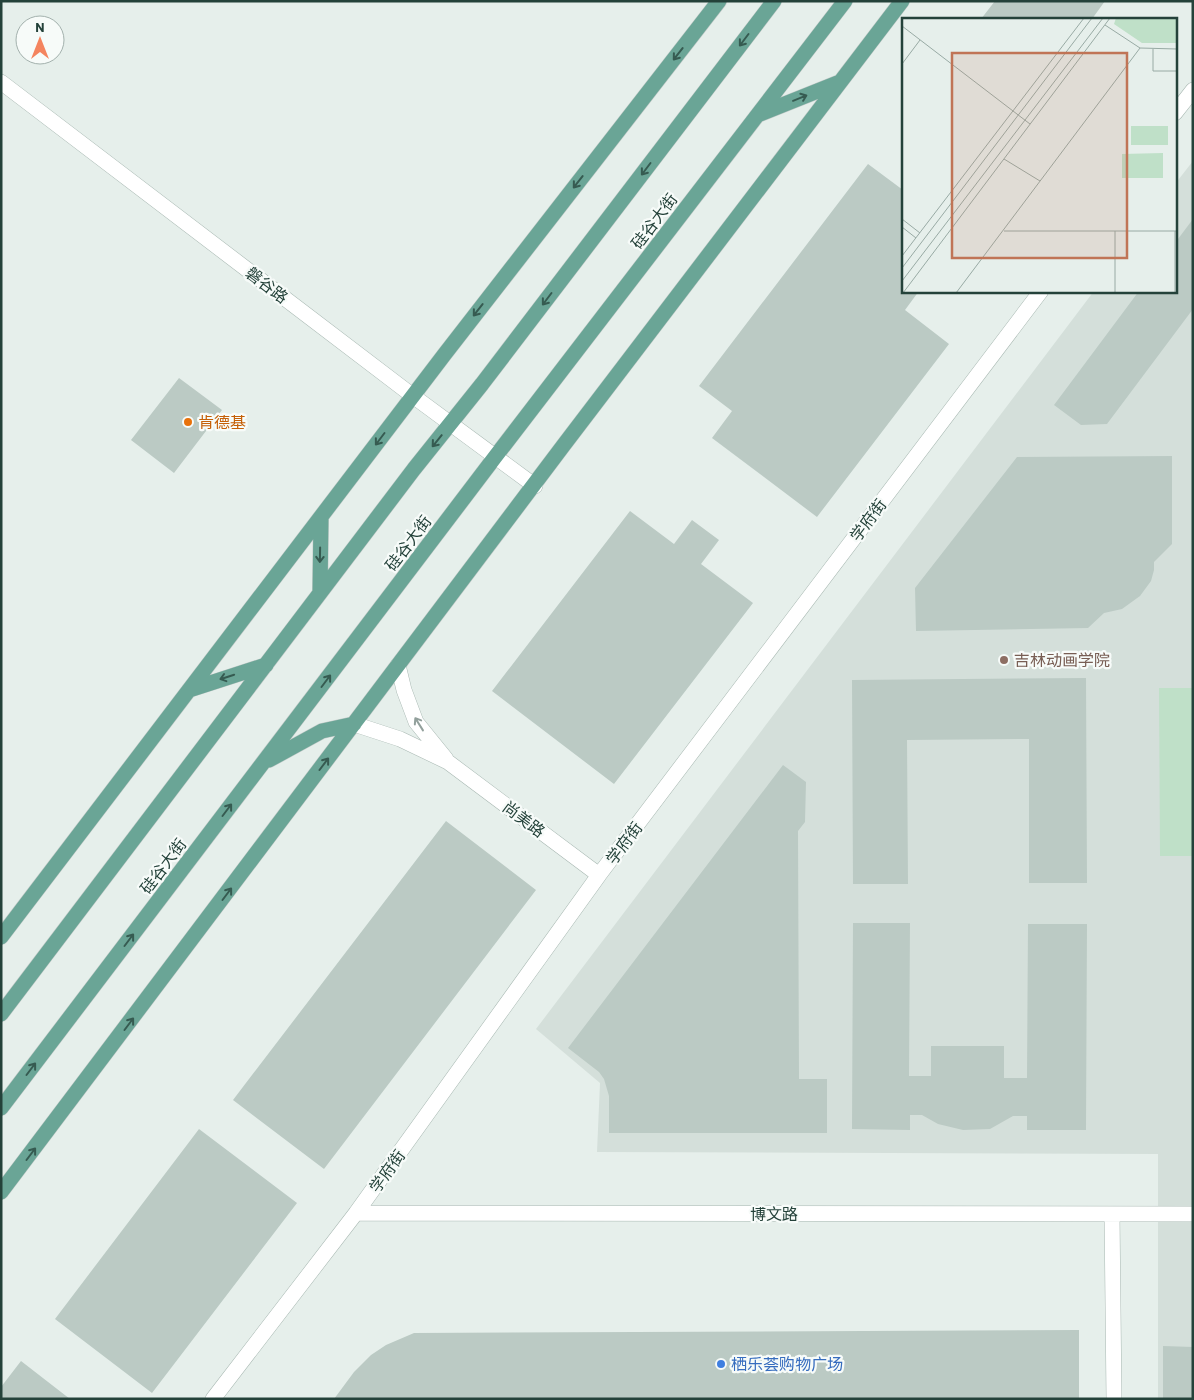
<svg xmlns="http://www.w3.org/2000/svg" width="1194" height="1400" font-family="Barlow,'Noto Sans SC',sans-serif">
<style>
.built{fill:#d4dfda}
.green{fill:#bfe0c8}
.building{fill:#bbcac4}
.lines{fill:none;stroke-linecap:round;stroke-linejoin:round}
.minor-casing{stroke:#a8b8b2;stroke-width:16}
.major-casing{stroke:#c2cac8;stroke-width:16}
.minor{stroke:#fff;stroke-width:15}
.major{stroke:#6aa596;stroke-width:15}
.oneway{stroke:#365b51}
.oneway2{stroke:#92a09c}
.food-dot{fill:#e8710a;stroke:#f7fbf9;stroke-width:2}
.education-dot{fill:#8d6e63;stroke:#f7fbf9;stroke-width:2}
.shop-dot{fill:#3f7fe0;stroke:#f7fbf9;stroke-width:2}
.labels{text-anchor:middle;stroke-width:4.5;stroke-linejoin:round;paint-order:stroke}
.street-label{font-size:16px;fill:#24423a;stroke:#f7fbf9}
.food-label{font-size:16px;fill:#c56008;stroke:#f7fbf9;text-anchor:start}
.education-label{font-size:16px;fill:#785e54;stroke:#f7fbf9;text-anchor:start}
.shop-label{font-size:16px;fill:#366cbe;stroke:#f7fbf9;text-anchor:start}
.inset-road{fill:none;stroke:#98aaa4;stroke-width:1}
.view{fill:#c07456;fill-opacity:0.15;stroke:#c07456;stroke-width:2.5}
.inset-edge{fill:none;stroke:#24423a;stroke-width:2.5}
</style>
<rect width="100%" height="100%" fill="#e6efeb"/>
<path class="built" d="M1193,161v1238h-35v-245l-561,-2 3,-69 -64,-54 558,-738h81v-107z"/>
<path class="green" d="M1159,688h34v168h-33z"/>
<path class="building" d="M995,1h110l-13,18h-111z
M868,164l35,26v101h16l-14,19 44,34 -132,173 -105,-79 20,-27 -33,-25z
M1193,219v90l-86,115 -26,1 -27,-20 85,-114h36v-48z
M179,378l43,32 -48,63 -43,-33z
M1172,456v88l-18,18v8l-3,11 -11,15 -18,13 -18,4 -16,15 -172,3 -1,-43 102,-131z
M630,511l44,33 18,-24 27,20 -18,24 52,39 -139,181 -122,-93z
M1086,678l1,205h-58v-144l-122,1 1,144h-55l-1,-204z
M783,765l23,17 -1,40 -7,9 1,248h28v54h-218v-37l-5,-17 -5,-7 -31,-24z
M446,821l90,69 -212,279 -91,-69z
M853,923h57l-1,153h22v-30h73v32h23l1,-154h59l-1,206h-59v-14h-14l-23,13 -27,1 -25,-6 -16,-9h-12v15l-58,-1z
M199,1129l98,74 -145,190 -97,-74z
M1079,1330v69h-745l20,-27 17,-17 15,-10 28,-12z
M1163,1346l30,1v52h-30z
M21,1361l49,38h-69v-12z"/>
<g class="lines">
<defs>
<path id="minor" d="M1,82l412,314 122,90
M1175,113l18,-23
M398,665l6,25 12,32 30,37
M354,724l46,15 48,23 151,113
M356,1213l837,1
M1112,1214l2,185
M213,1399l143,-186 243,-338 442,-584"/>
<path id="major" d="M760,114l80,-32
M320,593l1,-76
M189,690l77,-25
M269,760l53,-29 32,-7
M1,937l443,-582 275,-354
M1,1014l413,-545 68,-85 292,-383
M1,1108l494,-651 350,-456
M1,1192l562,-746 339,-445"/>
</defs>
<use href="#minor" class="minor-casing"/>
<use href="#major" class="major-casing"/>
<use href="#minor" class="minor"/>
<use href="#major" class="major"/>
</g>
<defs><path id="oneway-shaft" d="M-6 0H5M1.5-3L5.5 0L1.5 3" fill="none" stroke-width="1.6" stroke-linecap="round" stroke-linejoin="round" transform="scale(1.25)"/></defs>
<g class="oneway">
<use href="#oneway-shaft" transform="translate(744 40) rotate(127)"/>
<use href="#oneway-shaft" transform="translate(678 54) rotate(128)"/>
<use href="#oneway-shaft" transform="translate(800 98) rotate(-22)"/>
<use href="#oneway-shaft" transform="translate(646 169) rotate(127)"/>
<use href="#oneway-shaft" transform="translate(578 182) rotate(128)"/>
<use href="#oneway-shaft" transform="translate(547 299) rotate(127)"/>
<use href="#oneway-shaft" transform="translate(478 310) rotate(128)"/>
<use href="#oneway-shaft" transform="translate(380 439) rotate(127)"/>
<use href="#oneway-shaft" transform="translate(437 441) rotate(129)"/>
<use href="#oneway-shaft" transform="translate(320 555) rotate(91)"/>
<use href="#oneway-shaft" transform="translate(227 677) rotate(162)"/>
<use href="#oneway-shaft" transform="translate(326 681) rotate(-53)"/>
<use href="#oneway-shaft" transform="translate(324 764) rotate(-53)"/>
<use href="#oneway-shaft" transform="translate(227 810) rotate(-53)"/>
<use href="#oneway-shaft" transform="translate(227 894) rotate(-53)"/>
<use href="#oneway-shaft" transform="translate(129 940) rotate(-53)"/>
<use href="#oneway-shaft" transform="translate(129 1024) rotate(-53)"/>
<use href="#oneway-shaft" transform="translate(31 1069) rotate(-53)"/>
<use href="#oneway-shaft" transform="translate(31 1154) rotate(-53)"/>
</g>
<use class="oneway2" href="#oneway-shaft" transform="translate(419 724) rotate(-122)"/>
<circle class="food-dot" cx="188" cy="422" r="5"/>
<circle class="education-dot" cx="1004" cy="660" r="5"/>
<circle class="shop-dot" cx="721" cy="1364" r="5"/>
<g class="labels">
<g class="street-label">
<text transform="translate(654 221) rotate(-53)" y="6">硅谷大街</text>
<text transform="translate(267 285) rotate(37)" y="6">磐谷路</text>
<text transform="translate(868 520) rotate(-53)" y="6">学府街</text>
<text transform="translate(408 543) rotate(-53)" y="6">硅谷大街</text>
<text transform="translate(524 819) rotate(37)" y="6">尚美路</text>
<text transform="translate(624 843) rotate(-53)" y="6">学府街</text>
<text transform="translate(163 866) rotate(-53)" y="6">硅谷大街</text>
<text transform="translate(387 1171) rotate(-54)" y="6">学府街</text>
<text x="774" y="1220">博文路</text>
</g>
<g class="food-label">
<text x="198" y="428">肯德基</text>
</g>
<g class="education-label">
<text x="1014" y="666">吉林动画学院</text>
</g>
<g class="shop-label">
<text x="731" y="1370">栖乐荟购物广场</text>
</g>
</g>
<g transform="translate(902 18)">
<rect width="275" height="275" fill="#e6efeb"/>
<path d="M214,0h61v25h-35l-28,-19zM229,108h37v19h-37zM261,135v25h-41v-24z" fill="#bfe0c8"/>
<path class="inset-road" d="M203,7l35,23 37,1M0,8l128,98M251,31v22h24M0,46l18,-24M275,53v141M102,141l36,22M0,201l18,14M0,209l14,11M102,213h173M213,213v62M0,238l182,-238M0,250l190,-250M0,263l201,-263M1,275l207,-275M54,275l184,-245M273,275v-62"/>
<path class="view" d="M50,35h175v205h-175z"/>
<rect width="275" height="275" class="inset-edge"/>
</g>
<rect width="1194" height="1400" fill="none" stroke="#24423a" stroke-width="5"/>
<g transform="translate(40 40)"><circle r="24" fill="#f7fbf9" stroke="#a3b1ad"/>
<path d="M0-4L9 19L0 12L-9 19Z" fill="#f4845f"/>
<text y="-8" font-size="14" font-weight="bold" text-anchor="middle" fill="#24423a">N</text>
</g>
</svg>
